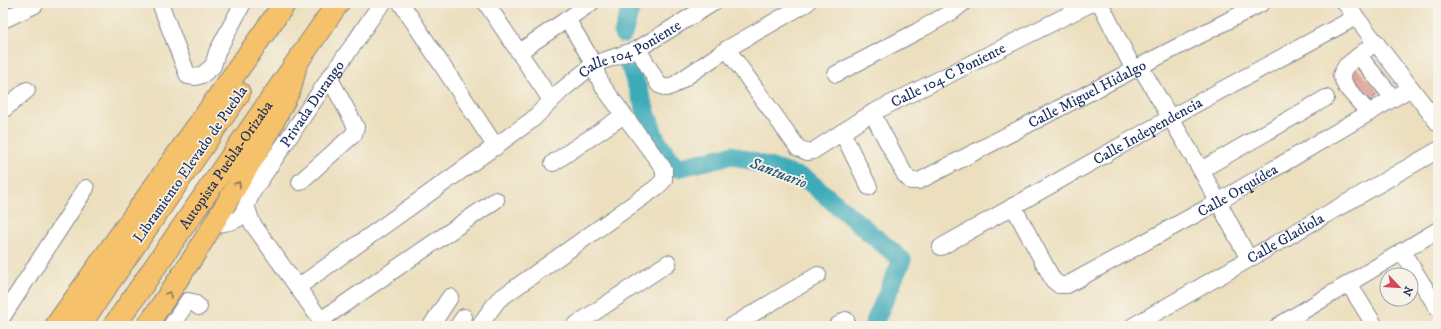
<svg xmlns="http://www.w3.org/2000/svg" width="1441" height="329" font-family="'IM FELL DW Pica',serif">
<style>
.lines{fill:none;stroke-linecap:round;stroke-linejoin:round}
.river{stroke:#3cabba;stroke-width:19}
.building{fill:#dfa59c}
.minor-casing{stroke:#84878e;stroke-width:18}
.major-casing{stroke:#84878e;stroke-width:22}
.highway-casing{stroke:#84878e;stroke-width:24}
.minor{stroke:#fff;stroke-width:16}
.major{stroke:#f5c16b;stroke-width:20}
.highway{stroke:#f5c16b;stroke-width:22}
.oneway{stroke:#7d7164}
.labels{text-anchor:middle;stroke-width:3.5;stroke-linejoin:round;paint-order:stroke}
.street-label{font-size:15px;fill:#1b2f5e;stroke:#f7f3e8}
.water-label{font-size:16px;font-style:italic;fill:#275a7e;stroke:#f7f3e8}
</style>
<rect width="100%" height="100%" fill="#f7f3e8"/>
<filter id="ink" filterUnits="userSpaceOnUse"><feTurbulence type="fractalNoise" baseFrequency=".025" numOctaves="2"/><feDisplacementMap in="SourceGraphic" scale="8" xChannelSelector="R" yChannelSelector="G"/><feConvolveMatrix kernelMatrix="1 2 1 2 8 2 1 2 1" color-interpolation-filters="sRGB"/></filter>
<filter id="wash" filterUnits="userSpaceOnUse"><feTurbulence type="fractalNoise" baseFrequency=".012" numOctaves="4" result="noise"/><feDisplacementMap in="SourceGraphic" scale="16" xChannelSelector="R" yChannelSelector="G"/><feGaussianBlur stdDeviation="0.9" result="paint"/><feColorMatrix in="noise" values="0 0 0 0 0 0 0 0 0 0 0 0 0 0 0 0 0 1.4 0 .05"/><feComposite in="paint" operator="in"/></filter>
<g filter="url(#wash)">
<rect width="100%" height="100%" fill="#ecdfbe"/>
<g class="lines">
<path class="river" d="M623,34l9,-31
M628,61l28,79 21,28 55,-13 74,24 96,81 -29,66"/>
</g>
<g id="blocks">
<path class="building" d="M1354,65l25,27 -9,9 -25,-27z"/>
</g>
</g>
<g filter="url(#ink)">
<use href="#blocks" fill-opacity="0" stroke="#84878e" stroke-width="1"/>
<g class="lines">
<defs>
<g id="minor">
<path d="M160,3l28,73 8,1 6,-2 11,-9 4,-14 26,-49"/>
<path d="M401,3l95,144"/>
<path d="M486,3l65,97"/>
<path d="M1100,3l34,67"/>
<path d="M1345,3l93,120"/>
<path d="M3,20l32,-15"/>
<path d="M638,49l21,36 8,3 7,-3 53,-36 80,-46"/>
<path id="s1" d="M727,49l71,99 9,4 6,-1 59,-38 220,-110"/>
<path d="M519,52l72,-49"/>
<path d="M1359,56l34,42"/>
<path d="M1140,66l61,104 48,89"/>
<path d="M836,74l82,-43 35,-20 10,-8"/>
<path d="M3,110l24,-20"/>
<path id="s2" d="M872,113l33,62 6,6h8l343,-178"/>
<path d="M1369,113l-23,-26 -5,-12 5,-9 30,-24"/>
<path d="M842,132l27,55"/>
<path d="M553,163l71,-48"/>
<path d="M1201,170l125,-72"/>
<path d="M300,182l54,-48 2,-7 -27,-50"/>
<path id="s3" d="M1013,206l40,74 6,5h8l151,-83 193,-114"/>
<path d="M247,208l5,15 73,103"/>
<path id="s4" d="M215,224c31,-2 26,-9 38,-33 33,-49 65,-98 100,-146 10,-14 18,-29 30,-42"/>
<path id="s5" d="M941,247l229,-129 186,-101"/>
<path d="M1402,251l36,58"/>
<path d="M1349,284l26,42"/>
<path id="s6" d="M298,287l234,-167 30,-30 32,-26 44,-15 75,-46"/>
<path d="M3,316l83,-128"/>
<path d="M321,320l175,-120"/>
<path d="M171,326l17,-25 5,1 6,5"/>
<path d="M431,326l19,-29"/>
<path d="M458,326l6,-9"/>
<path d="M479,326l19,-26 159,-113 7,-7v-11l-60,-81 -6,-11 -4,-13 -27,-45"/>
<path d="M574,326l94,-63"/>
<path d="M732,326l86,-51"/>
<path d="M837,326l9,-6"/>
<path id="s7" d="M1133,326l305,-176"/>
<path d="M1278,326l160,-96"/>
</g>
<path id="major" d="M147,326l47,-70 69,-113 28,-54 6,-25"/>
<g id="highway">
<path d="M56,326l229,-323"/>
<path d="M79,326l160,-233"/>
<path id="s8" d="M114,326l224,-323"/>
</g>
</defs>
<use href="#minor" class="minor-casing"/>
<use href="#major" class="major-casing"/>
<use href="#highway" class="highway-casing"/>
<use href="#minor" class="minor"/>
<use href="#major" class="major"/>
<use href="#highway" class="highway"/>
</g>
<defs><path id="oneway-chevron" d="M-2-3.5L2.5 0L-2 3.5" fill="none" stroke-width="1.6" stroke-linecap="round" stroke-linejoin="round"/></defs>
<g class="oneway">
<use href="#oneway-chevron" transform="translate(238 184) rotate(-58)"/>
<use href="#oneway-chevron" transform="translate(169 294) rotate(-56)"/>
</g>
</g>
<g class="labels">
<g class="street-label">
<text dy="5" stroke="none"><textPath href="#s6" startOffset="410">Calle 104 Poniente</textPath></text>
<text dy="5" stroke="none"><textPath href="#s1" startOffset="293">Calle 104 C Poniente</textPath></text>
<text dy="5" stroke="none"><textPath href="#s2" startOffset="276">Calle Miguel Hidalgo</textPath></text>
<text dy="5" stroke="none"><textPath href="#s4" startOffset="161">Privada Durango</textPath></text>
<text dy="5" stroke="none"><textPath href="#s5" startOffset="237">Calle Independencia</textPath></text>
<text transform="translate(190 164) rotate(-55)" y="5">Libramiento Elevado de Puebla</text>
<text dy="5" stroke="none"><textPath href="#s8" startOffset="196">Autopista Puebla-Orizaba</textPath></text>
<text dy="5" stroke="none"><textPath href="#s3" startOffset="295">Calle Orquídea</textPath></text>
<text dy="5" stroke="none"><textPath href="#s7" startOffset="176">Calle Gladiola</textPath></text>
</g>
<g class="water-label">
<text transform="translate(779 172) rotate(21)" y="6">Santuario</text>
</g>
</g>
<rect width="1441" height="329" fill="none" stroke="#f7f3e8" stroke-width="16"/>
<g transform="translate(1399 287) rotate(115)"><circle r="19" fill="#f7f3e8" stroke="#9fa5b1"/>
<path d="M0-3L7 15L0 10L-7 15Z" fill="#d1495b"/>
<text y="-6" font-size="11" font-weight="bold" text-anchor="middle" fill="#1b2f5e">N</text>
</g>
</svg>
